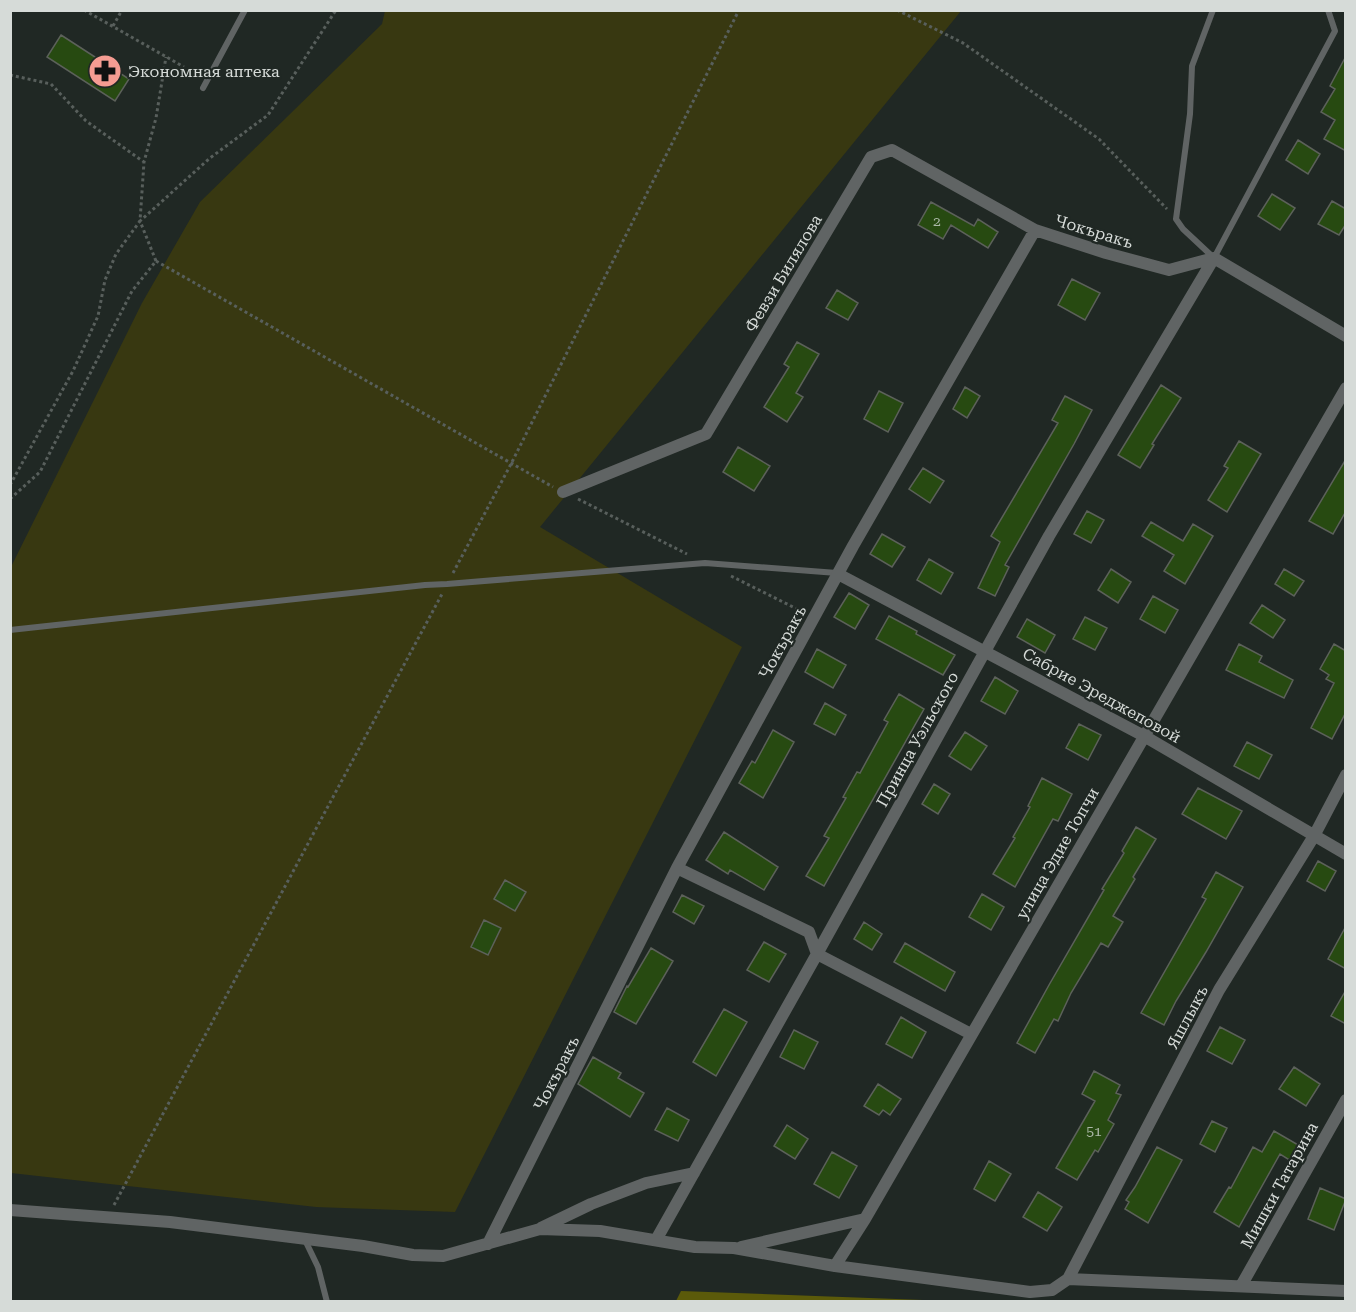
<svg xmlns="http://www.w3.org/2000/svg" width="1356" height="1312" font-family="'Roboto Serif',serif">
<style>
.green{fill:#383811}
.forest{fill:#5b5a0a}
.building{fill:#274a11;stroke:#5c615a;stroke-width:1.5}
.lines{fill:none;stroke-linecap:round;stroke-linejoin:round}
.path{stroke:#585f5c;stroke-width:3;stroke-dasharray:3 3;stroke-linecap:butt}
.service{stroke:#606464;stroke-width:6}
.minor{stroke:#606464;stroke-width:12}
.labels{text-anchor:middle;stroke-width:4.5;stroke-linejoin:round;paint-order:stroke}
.number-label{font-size:14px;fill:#aab7a6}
.poi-label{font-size:16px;fill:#d6dbd8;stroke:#202824;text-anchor:start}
.street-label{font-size:16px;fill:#d6dbd8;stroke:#202824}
</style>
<rect width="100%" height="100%" fill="#202824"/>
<path class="green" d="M385,11h576l-421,516 202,120 -287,565 -139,-5 -305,-34 -1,-604 132,-266 58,-101 182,-178z"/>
<path class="forest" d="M681,1291l269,10h-274z"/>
<path class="building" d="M61,35l68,44 -14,22 -68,-44z
M1346,56v95l-22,-12 11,-19 -14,-8 14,-23 -5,-3z
M1298,140l22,14 -12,20 -22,-14z
M1272,194l23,14 -15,22 -22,-14z
M1332,201l14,8v15l-7,11 -21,-11z
M931,202l43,24 4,-7 20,13 -10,16 -37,-23 -8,14 -25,-14z
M1072,279l28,14 -15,27 -27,-15z
M837,290l21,13 -10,17 -22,-12z
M797,342l22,12 -23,39 7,4 -16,25 -23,-15 25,-40 -5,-3z
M1161,385l20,13 -29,46 2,1 -14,23 -22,-13z
M965,387l15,9 -13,22 -14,-9z
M879,391l24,12 -15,29 -24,-13z
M1065,396l27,14 -18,34 -69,121 4,2 -14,29 -17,-8 22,-46 -9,-6 67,-113 -6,-3z
M1239,441l22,13 -34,58 -19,-12 20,-32 -4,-2z
M738,447l32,19 -16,25 -31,-19z
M1346,459v52l-13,23 -24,-13z
M923,468l21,13 -14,22 -21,-14z
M1087,511l17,9 -13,23 -17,-9z
M1151,522l32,19 10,-17 20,12 -28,48 -21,-13 10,-16 -32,-19z
M882,534l23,13 -13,20 -22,-13z
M929,559l24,14 -12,21 -24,-14z
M1111,569l20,13 -13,21 -20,-13z
M1284,569l20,12 -10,15 -19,-12z
M849,593l20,12 -14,24 -21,-12z
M1153,596l25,14 -13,23 -25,-14z
M1262,605l23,15 -12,18 -23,-15z
M889,616l28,15 -1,3 39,21 -12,20 -67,-36z
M1085,617l22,11 -12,22 -22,-11z
M1027,619l28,16 -10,18 -28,-16z
M1239,644l23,12 -3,6 34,18 -9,18 -58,-28z
M1334,644l12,7v61l-14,27 -21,-11 23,-45 -8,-4 3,-4 -9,-6z
M817,649l29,16 -13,23 -28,-16z
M995,677l23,14 -13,23 -24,-13z
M899,694l25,15 -100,177 -18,-10 23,-38 -5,-2 22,-38 -3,-1 14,-25 3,1 28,-51 -4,-2z
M825,703l21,12 -11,20 -21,-11z
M1079,724l22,11 -13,25 -22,-12z
M773,730l21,12 -31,56 -24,-15 13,-22 3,2z
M965,732l22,14 -16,24 -22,-14z
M1247,742l25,13 -13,24 -25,-13z
M1042,778l30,16 -14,27 -5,-2 -38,68 -22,-13 22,-36 -2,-1 17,-30 -2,-1z
M934,784l16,10 -12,20 -16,-10z
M1198,788l44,23 -16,28 -44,-25z
M1136,827l20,12 -23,38 2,2 -22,37 10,6 -15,25 -7,-4 -30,50 -13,28 -4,-2 -19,34 -18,-10 32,-58 55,-95 -2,-1 22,-36 -2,-2z
M724,832l54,35 -14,23 -34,-20 -2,4 -22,-14z
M1318,861l18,10 -11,20 -18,-10z
M1216,872l27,15 -37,65 -30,49 -12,24 -23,-12 65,-114 -4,-2z
M505,880l21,12 -11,19 -21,-12z
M982,894l22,13 -13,23 -22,-13z
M682,895l22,11 -10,18 -21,-12z
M484,920l17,8 -13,27 -17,-8z
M864,922l18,12 -10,16 -18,-11z
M1346,926v43l-18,-10z
M764,942l22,12 -17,28 -22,-12z
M905,943l50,29 -10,19 -51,-29z
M651,948l22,13 -37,63 -22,-12 13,-26 1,1z
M1346,990v34l-15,-8z
M724,1009l23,13 -31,54 -23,-14z
M901,1017l25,15 -14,26 -26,-14z
M1220,1027l25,13 -13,24 -25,-13z
M794,1030l24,12 -14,27 -24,-12z
M593,1057l28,16 -3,5 26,15 -14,24 -52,-33z
M1294,1067l26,17 -14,22 -27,-17z
M1094,1071l26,14 -4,8 5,2 -13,25 6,4 -16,28 -3,-2 -18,30 -21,-12 39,-67 -13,-7z
M878,1084l23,15 -11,16 -7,-5 -4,5 -15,-9z
M667,1108l22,12 -11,21 -23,-11z
M1212,1121l15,7 -12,24 -15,-8z
M787,1125l21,14 -13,20 -21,-13z
M1274,1131l26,15 -9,15 -11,-7 -41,73 -25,-15 15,-25 2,1 22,-41 9,5z
M1157,1147l25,13 -34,63 -23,-14 4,-7 -3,-2 9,-13z
M832,1152l25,14 -18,32 -25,-14z
M989,1161l22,13 -16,27 -21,-12z
M1320,1188l26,11 -12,31 -26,-11z
M1038,1192l24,15 -15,24 -24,-14z"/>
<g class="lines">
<path class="path" d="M84,10l100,57
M897,10l66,33 136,96 68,70
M113,26l9,-16
M10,75l41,9 35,37 58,41
M156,261l397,226
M10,485l63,-114 25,-55 7,-36 11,-26 24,-33 4,-59 12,-44 10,-61
M10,499l30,-27 92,-181 24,-30 -16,-40 70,-63 58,-43 68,-105
M578,499l109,55
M453,573l58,-109 228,-454
M731,576l72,36
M114,1205l328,-611"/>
<path class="service" d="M1213,10l-21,56 -2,48 -14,105 7,10 31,29 121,-227 -7,-21
M203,88l42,-78
M10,630l415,-45 22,-1 258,-21 132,10
M304,1238l14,29 9,35"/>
<path class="minor" d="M1214,258l132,78
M563,492l143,-58 165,-277 21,-7 143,80
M838,574l306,162 202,118
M677,868l132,64 8,22 154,80
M10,1210l160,12 193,24 50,9 30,1 97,-27 60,2 95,16 39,1 101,18 195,26 22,-2 16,-11 278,12
M541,1228l50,-24 55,-21 48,-10
M656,1240l161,-286 232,-418 165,-278
M488,1244l189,-376 176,-322 182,-316 71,23 63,17 45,-12
M741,1247l124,-28 481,-831
M835,1266l30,-47
M1068,1279l151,-289 95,-154 32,-61
M1241,1286l105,-186"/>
</g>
<defs>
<symbol id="pharmacy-disc" viewBox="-11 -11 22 22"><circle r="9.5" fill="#f59c92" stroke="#202824"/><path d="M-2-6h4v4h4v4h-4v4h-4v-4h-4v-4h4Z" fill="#111"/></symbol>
</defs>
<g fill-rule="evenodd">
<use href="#pharmacy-disc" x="86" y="52" width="38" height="38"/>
</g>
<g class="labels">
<g class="number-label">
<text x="937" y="226">2</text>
<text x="1094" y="1136">51</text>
</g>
<g class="poi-label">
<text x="128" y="77">Экономная аптека</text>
</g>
<g class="street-label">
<text transform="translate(1094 231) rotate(17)" y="6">Чокъракъ</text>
<text transform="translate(783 273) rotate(-59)" y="6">Февзи Билялова</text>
<text transform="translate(782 642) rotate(-61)" y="6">Чокъракъ</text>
<text transform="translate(1102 695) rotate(29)" y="6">Сабрие Эреджеповой</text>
<text transform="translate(917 739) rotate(-61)" y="6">Принца Уэльского</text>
<text transform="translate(1057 853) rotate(-60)" y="6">улица Эдие Топчи</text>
<text transform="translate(1187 1017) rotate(-62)" y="6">Яшлыкъ</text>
<text transform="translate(556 1073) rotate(-63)" y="6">Чокъракъ</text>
<text transform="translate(1279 1185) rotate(-61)" y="6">Мишки Татарина</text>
</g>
</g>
<rect width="1356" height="1312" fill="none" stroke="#d6dbd8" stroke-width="24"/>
</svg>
